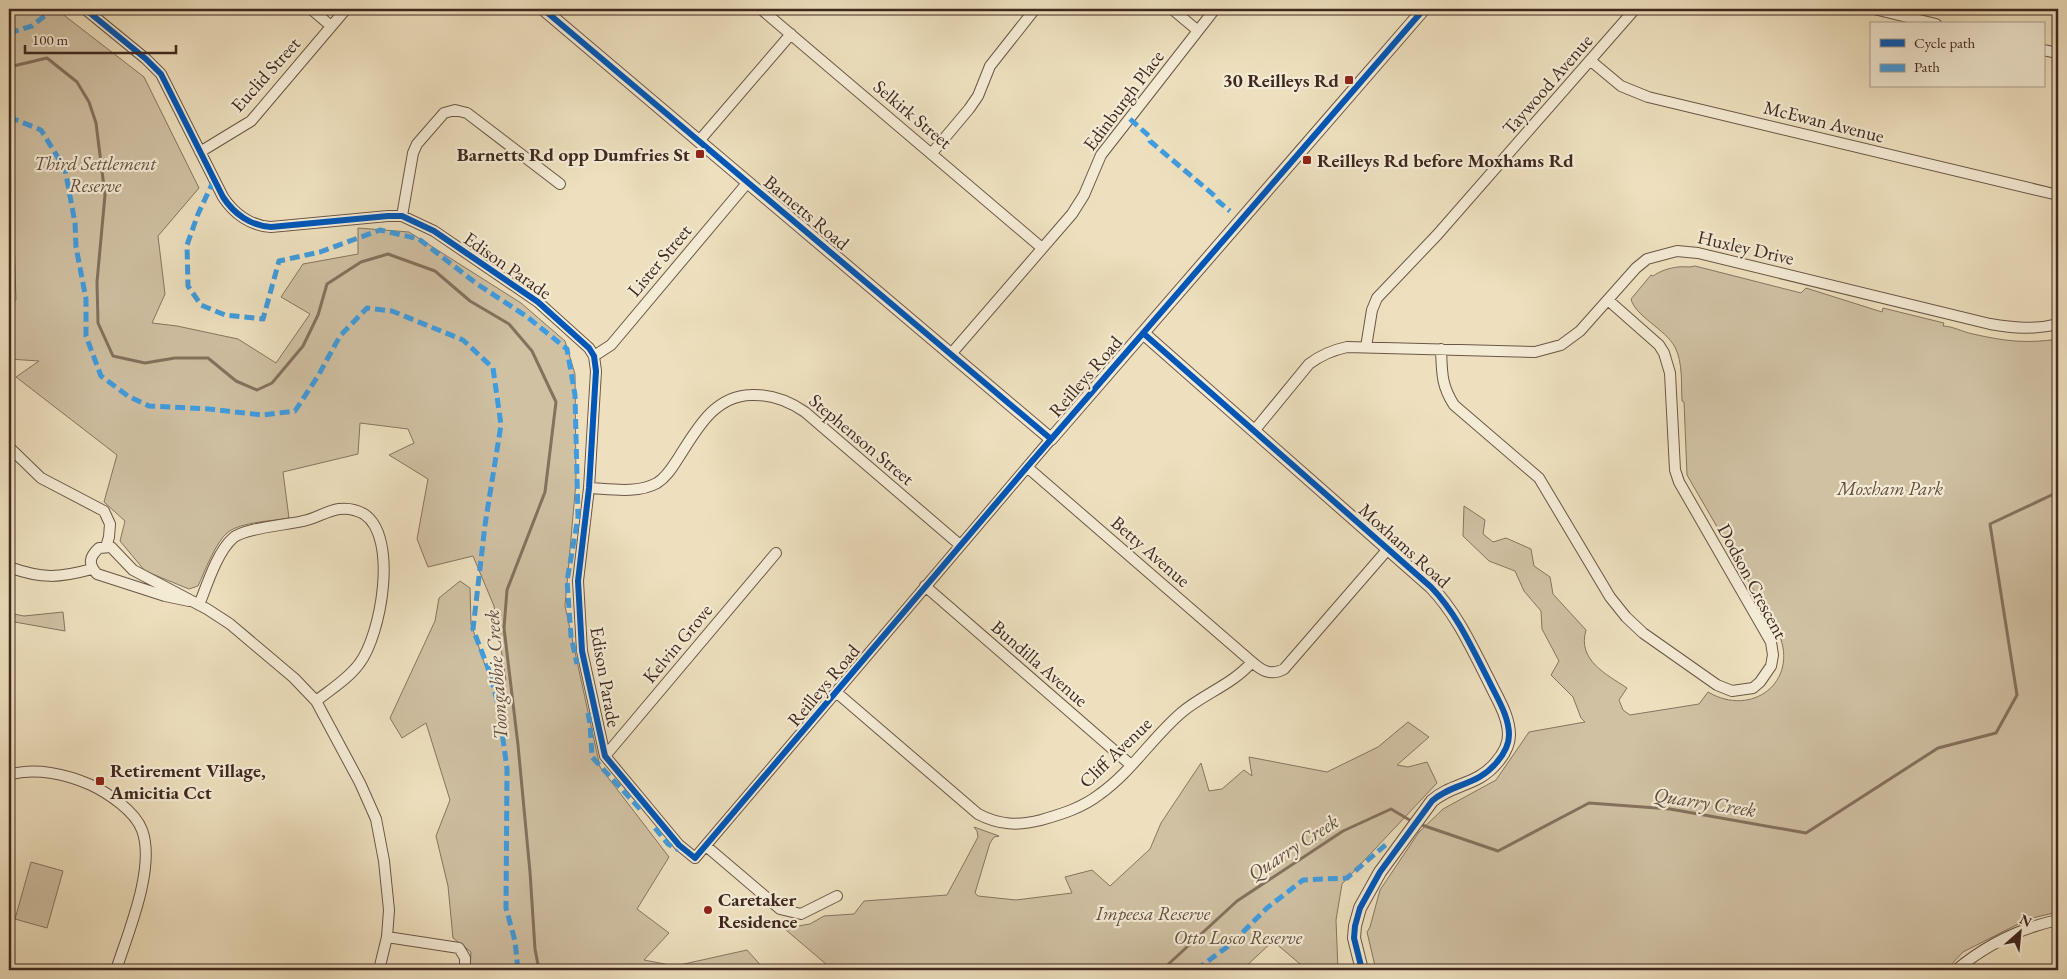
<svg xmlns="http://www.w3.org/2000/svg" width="2067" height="979" font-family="'EB Garamond',serif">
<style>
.green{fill:#d0c1a3;stroke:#887461}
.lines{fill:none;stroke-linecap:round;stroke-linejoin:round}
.stream{stroke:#84715e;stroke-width:3}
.minor-casing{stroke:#6b5647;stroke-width:12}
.tertiary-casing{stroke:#6b5647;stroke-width:14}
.minor{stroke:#f4ebd5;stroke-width:10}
.tertiary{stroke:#f4ebd5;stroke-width:12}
.quiet{stroke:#3f9ce0;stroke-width:5;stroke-dasharray:10 5;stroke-linecap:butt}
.cycleway-casing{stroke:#f4ebd5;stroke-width:9}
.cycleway{stroke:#0057b8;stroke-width:6}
.poi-dot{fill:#8f2418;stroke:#f4ebd5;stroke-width:2}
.labels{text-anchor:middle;stroke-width:4.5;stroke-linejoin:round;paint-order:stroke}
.street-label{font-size:19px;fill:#3f281f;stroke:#f4ebd5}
.poi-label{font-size:19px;font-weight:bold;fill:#3f281f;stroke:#f4ebd5;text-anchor:start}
.park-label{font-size:19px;font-style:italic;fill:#634e40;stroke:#f4ebd5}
.water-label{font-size:20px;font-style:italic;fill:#624c3e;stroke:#f4ebd5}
</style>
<rect width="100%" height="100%" fill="#eee0be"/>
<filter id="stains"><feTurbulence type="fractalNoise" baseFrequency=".004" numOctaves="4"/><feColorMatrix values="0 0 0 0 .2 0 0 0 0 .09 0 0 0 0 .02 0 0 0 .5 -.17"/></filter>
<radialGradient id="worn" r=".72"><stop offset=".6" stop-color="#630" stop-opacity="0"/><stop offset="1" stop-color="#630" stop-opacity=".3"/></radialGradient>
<path class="green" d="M9,9h36l6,4 5,-4 88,68 55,111 -41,48 7,58 -13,29 25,3 61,13 38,24 34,-49 -29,-17 22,-33 55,-10v-26l51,4 112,71 44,38 10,33 1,108 -11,124 35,161 69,90 -32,52 32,24 -25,27 31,6 72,-16 18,20h-295l1,-18 -18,-14 -5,-52 -12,-50 14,-36 -24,-77 -24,15 -12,-20 45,-97 4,-23 21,-17 10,7 1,36 16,47 10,16 9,-7 -12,-74 -21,-50 -45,11 -11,-28 11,-60 -39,-24 25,-12 -6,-14 -48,-6 -2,31 -75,18 6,46c-16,3 -48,4 -61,14 -13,11 -23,39 -30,54l-9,3 -44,-18 -25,-30 5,-20 -21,-19 13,-47 -101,-78 23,-16 -30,-2v-56l7,-3 -2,-64 -5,-34z
M1695,266l106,27 5,-5 76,24 1,-4 61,15 -1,3c9,0 20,6 30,8 31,7 53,10 85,5v573l-30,7 -65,33 -17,18h-573l-2,-2 4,-2 -8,-34 3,-5 10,-37 39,-58 24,-23 53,-29 33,-48 56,-10 -4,-4 -8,-21 -22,-22 8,-14 -17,-32 -1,-18 -17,-20 -9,-20 -26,-10 -26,-25 1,-30 21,14 -2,14 10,8 13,-4 25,11 3,17 16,11 3,17 33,36c-9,30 20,44 41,58l-8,12 4,10 7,5 69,-11 9,-12c44,26 91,-10 71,-58l-92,-159 -3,-73 -2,-1c-1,-18 1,-38 -7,-54 -10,-18 -40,-31 -44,-48l20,-24 2,1c7,-5 16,-8 25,-9 6,-1 11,1 17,-1z
M63,612l2,19 -56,-10v-8l15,3z
M1408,722l21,15 -32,28 11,2 19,-5 10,21 -95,101 -6,36 2,50h-31l-34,-29 -31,29h-409l-60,-51 12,6 13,1 12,-2 14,-8 30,-2 10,-13 83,-6 31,-58 -1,-6 -3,-4 25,9 -5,1 -4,6 -15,50 3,3 38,4 56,-7 -7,-16 27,-7 18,16 40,-37 11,-26 40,-60 8,28 13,-2 22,-19 8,6 -3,-19 78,15 51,-25z
M31,862l32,9 -16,57 -32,-9z"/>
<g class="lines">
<path class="stream" d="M9,67l38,-9 30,24 12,20 7,21 9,72 -8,87 1,41 15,33 32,7 30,-5h33l28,23 21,9 15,-7 31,-37 15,-31 9,-31 34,-22 27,-8 47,17 35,30 39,23 23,27 24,51 -11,90 -38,98 -3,38 14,117 12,127 5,77 4,21
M1419,824l79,27 91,-48 81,6 136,24 132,-85 58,-15 21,-38 -27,-171 68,-32
M1162,970l75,-69 106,-70 48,-22 22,13"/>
<defs>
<path id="minor" d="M85,9l61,50 15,15 62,123c11,17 28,29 48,30l117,-11h14l32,15 104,71 51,46 5,8 2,15 -7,117 -11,93 4,70 23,105 74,89 16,13 356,-419
M311,9l20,17
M761,9l281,239
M1172,9l25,21
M1874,9l62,15
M2043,50l15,3
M1591,61l30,25 27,11 410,98
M699,141l92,-107
M200,152l51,-31 95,-112
M932,153l37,-44 9,-13 12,-30 45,-57
M402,216l11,-63 4,-9 27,-31 11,-3 12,3 93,71
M1366,347l6,-37 5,-12 60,-63 198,-226
M1441,349c1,23 0,36 13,56l85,73 71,119 16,20 17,16 74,52 15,6 21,-3 7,-6 11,-16 2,-11 -2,-13 -92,-160 -4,-12 -5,-97 -6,-20 -5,-8 -51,-45
M951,354l121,-140 12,-19 17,-40 114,-146
M594,356l17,-11 137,-163
M1254,431l55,-67c12,-9 24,-14 38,-17l188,5 26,-7 19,-14 56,-63 11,-9 30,-8 21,2 292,71c23,4 45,6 68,0
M9,447l32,31 63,33 6,13 -1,13 -3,10
M1027,467l225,195
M589,488c21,1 48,6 68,-5 10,-6 16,-17 22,-26 18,-28 35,-61 72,-62 20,-1 38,6 54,17l155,133
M9,567c33,12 50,11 83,2
M925,586l206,179
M189,601l-24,-5 -68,-22c-9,-10 -8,-17 2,-26l12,-1 22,23 74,39 23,15 64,54 22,23 44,82 16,36 8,42 5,49 -2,27 -8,33
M199,605c8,-20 18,-53 34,-67 11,-10 53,-13 70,-17 12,-2 23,-10 36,-12 8,-1 18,1 25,5 35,23 17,122 -5,150 -11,15 -29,26 -43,37
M836,692l142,122c21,11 40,12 63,6 21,-6 41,-12 59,-26 31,-22 52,-56 81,-81 22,-19 51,-28 71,-51 10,9 19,14 32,7l104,-120
M605,756l171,-203
M9,775c26,-8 57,-1 82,10 17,8 44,26 51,45 14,37 -14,103 -26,140
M706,846l74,63 21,5 36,-18
M387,937l72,11 6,10v12
M1956,970c30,-25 64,-42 102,-50"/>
<path id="tertiary" d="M543,9l508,430 373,-430
M1143,333l288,254c26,27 41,61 58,94 8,17 20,35 20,54 0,10 -6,20 -12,27 -19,24 -45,21 -65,39l-52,71 -20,36 -5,18 -1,12 8,32"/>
</defs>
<use href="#minor" class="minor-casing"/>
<use href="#tertiary" class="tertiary-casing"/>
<use href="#minor" class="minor"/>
<use href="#tertiary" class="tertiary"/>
<path class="quiet" d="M9,33l23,-7 21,-17
M9,117l32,13 24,39 10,54 1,24 10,52v37l15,40 27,20 21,10 60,3 53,6 33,-4 23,-35 22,-40 27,-28 25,3 71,29 30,28 8,57 -16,100 -12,104 17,44 9,36 8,60 -1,139 9,33 3,29
M1130,119l19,17 1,5 66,56 2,4 12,10
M214,180l-16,34 -11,31 1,41 13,19 24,10 38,4 16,-58 41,-9 60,-22 39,9 58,45 49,32 41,33 8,46 3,122 -11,64 4,55 6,28
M588,713l2,11 2,33 48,52
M655,828l13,16 11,6
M1196,970l35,-26 36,-36 36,-28 44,-2 42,-36"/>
<defs>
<path id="cycleway" d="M85,9l61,50 15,15 62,123c11,17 28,29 48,30l117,-11h14l32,15 104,71 51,46 5,8 2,15 -7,117 -11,93 4,70 23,105 74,89 16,13 332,-391 397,-458
M543,9l508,430
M1143,333l288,254c26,27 41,61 58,94 8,17 20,35 20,54 0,10 -6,20 -12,27 -19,24 -45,21 -65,39l-52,71 -20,36 -5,18 -1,12 8,32"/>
</defs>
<use href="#cycleway" class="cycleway-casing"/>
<use href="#cycleway" class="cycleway"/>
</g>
<g class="poi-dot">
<rect x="1344" y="75" width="10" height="10" rx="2.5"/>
<rect x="695" y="149" width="10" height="10" rx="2.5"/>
<rect x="1302" y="155" width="10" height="10" rx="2.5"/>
<rect x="95" y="776" width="10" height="10" rx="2.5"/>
<circle cx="708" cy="910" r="5"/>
</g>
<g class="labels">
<g class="street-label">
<text transform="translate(265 74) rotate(-48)" y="7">Euclid Street</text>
<text transform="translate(1547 84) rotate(-49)" y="7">Taywood Avenue</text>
<text transform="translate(1123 100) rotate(-53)" y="7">Edinburgh Place</text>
<text transform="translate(913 114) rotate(40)" y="7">Selkirk Street</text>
<text transform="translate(1824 121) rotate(14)" y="7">McEwan Avenue</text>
<text transform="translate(807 212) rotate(40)" y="7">Barnetts Road</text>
<text transform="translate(1746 247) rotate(13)" y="7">Huxley Drive</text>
<text transform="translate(659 260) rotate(-50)" y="7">Lister Street</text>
<text transform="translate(508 265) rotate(35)" y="7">Edison Parade</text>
<text transform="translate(1085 376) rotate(-49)" y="7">Reilleys Road</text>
<text transform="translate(862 439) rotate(40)" y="7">Stephenson Street</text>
<text transform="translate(1405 545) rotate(42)" y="7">Moxhams Road</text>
<text transform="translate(1151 551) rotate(41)" y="7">Betty Avenue</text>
<text transform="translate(1753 581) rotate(62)" y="7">Dodson Crescent</text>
<text transform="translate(677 643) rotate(-50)" y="7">Kelvin Grove</text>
<text transform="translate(1040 663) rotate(41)" y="7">Bundilla Avenue</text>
<text transform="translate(606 677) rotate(80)" y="7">Edison Parade</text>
<text transform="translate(823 685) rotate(-50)" y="7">Reilleys Road</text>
<text transform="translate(1115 752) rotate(-44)" y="7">Cliff Avenue</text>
</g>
<g class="poi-label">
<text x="1339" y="87" text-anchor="end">30 Reilleys Rd</text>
<text x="690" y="161" text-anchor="end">Barnetts Rd opp Dumfries St</text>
<text x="1317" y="167">Reilleys Rd before Moxhams Rd</text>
<text x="110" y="777">Retirement Village,<tspan x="110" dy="22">Amicitia Cct</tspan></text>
<text x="718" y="906">Caretaker<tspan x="718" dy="22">Residence</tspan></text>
</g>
<g class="park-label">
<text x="95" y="170">Third Settlement<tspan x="95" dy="22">Reserve</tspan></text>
<text x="1890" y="495">Moxham Park</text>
<text x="1153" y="920">Impeesa Reserve</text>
<text x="1238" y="944">Otto Losco Reserve</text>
</g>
<g class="water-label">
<text transform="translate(496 675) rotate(-94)" y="7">Toongabbie Creek</text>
<text transform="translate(1705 802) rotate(9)" y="7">Quarry Creek</text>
<text transform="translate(1293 847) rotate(-33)" y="7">Quarry Creek</text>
</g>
</g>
<rect width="2067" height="979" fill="none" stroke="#eee0be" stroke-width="30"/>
<rect x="10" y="10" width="2047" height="959" fill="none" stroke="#3f281f" stroke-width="2.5"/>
<rect x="15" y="15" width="2037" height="949" fill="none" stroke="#3f281f"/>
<rect x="1870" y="22" width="175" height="65" fill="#f4ebd5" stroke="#ac9d8c"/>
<rect x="1880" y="39" width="25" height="8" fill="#0057b8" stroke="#ac9d8c"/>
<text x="1914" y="48" font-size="15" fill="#3f281f">Cycle path</text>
<rect x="1880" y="64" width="25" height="8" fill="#3f9ce0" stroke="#ac9d8c"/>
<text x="1914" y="72" font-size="15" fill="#3f281f">Path</text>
<g transform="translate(2020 932) rotate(27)" stroke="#f4ebd5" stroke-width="4" paint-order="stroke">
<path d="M0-4L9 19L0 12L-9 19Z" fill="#3f281f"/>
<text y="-8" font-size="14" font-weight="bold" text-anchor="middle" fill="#3f281f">N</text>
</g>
<path d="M25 45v8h151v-8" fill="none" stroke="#3f281f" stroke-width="2.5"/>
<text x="32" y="45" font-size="15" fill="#3f281f" stroke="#f4ebd5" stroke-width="4" paint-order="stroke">100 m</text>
<rect width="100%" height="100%" filter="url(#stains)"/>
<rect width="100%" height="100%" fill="url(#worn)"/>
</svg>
